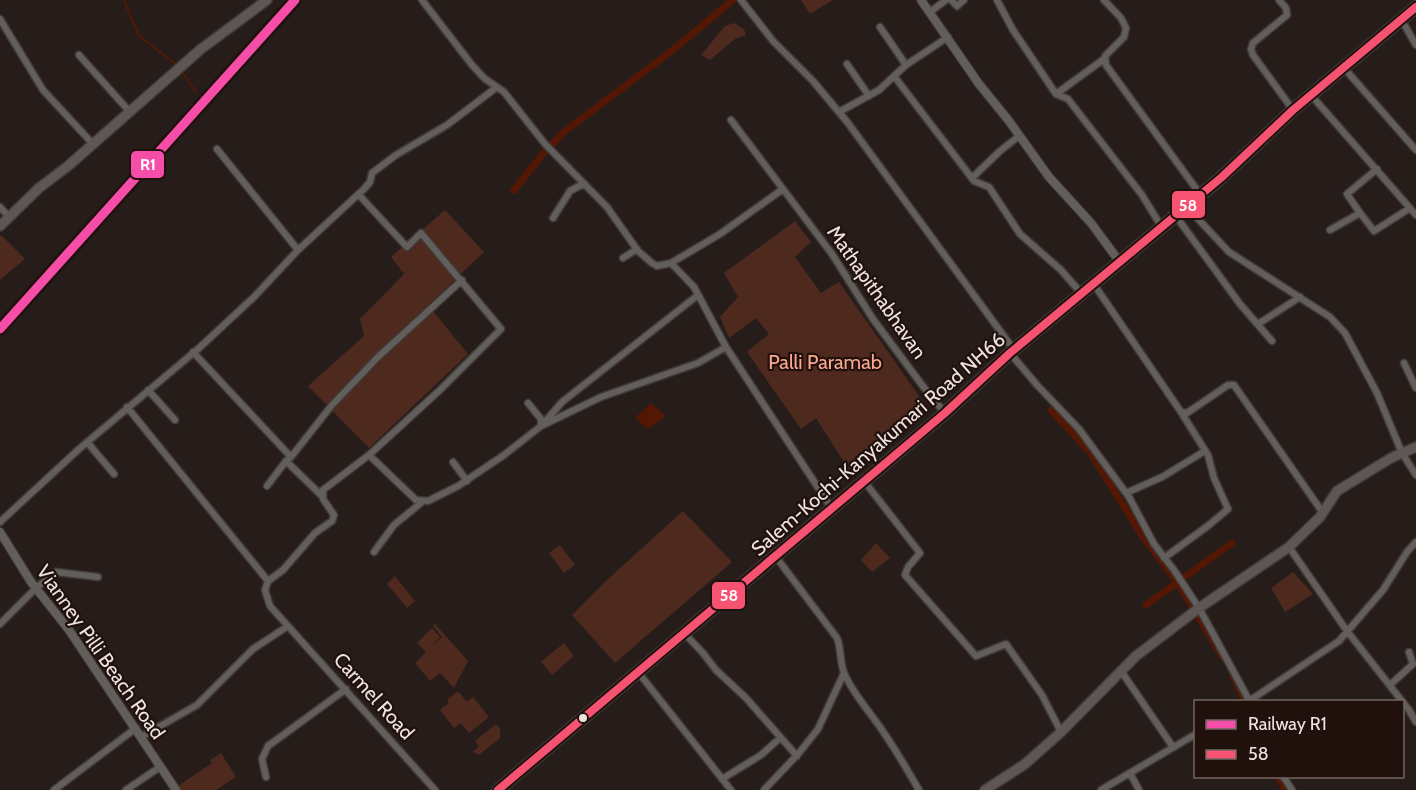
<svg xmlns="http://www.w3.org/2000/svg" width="1416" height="790" font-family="Cabin,sans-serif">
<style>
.green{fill:#4e291e}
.water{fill:#541704}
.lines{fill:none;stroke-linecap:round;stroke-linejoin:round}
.stream{stroke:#541704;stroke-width:2}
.canal{stroke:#541704;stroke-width:7}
.minor-casing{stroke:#413a37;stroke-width:9}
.tertiary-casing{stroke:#413a37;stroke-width:10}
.secondary-casing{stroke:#413a37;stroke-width:12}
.trunk-casing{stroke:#413a37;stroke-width:14}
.minor{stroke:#625e5c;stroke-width:6}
.tertiary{stroke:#625e5c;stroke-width:8}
.secondary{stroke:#5d5655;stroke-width:9}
.trunk{stroke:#645c5a;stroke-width:10}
.bus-1-casing{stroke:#21110d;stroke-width:12}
.bus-1{stroke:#f65372;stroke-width:8}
.rail-1-casing{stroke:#21110d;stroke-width:14}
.rail-1{stroke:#f54da8;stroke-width:9}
.bus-dot{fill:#efe3df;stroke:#21110d;stroke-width:2}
.labels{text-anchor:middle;stroke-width:4.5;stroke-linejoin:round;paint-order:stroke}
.street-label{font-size:20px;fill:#efe3df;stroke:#21110d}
.park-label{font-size:20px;fill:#fba88f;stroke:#21110d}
.line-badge{stroke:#21110d;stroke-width:2}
.badge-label{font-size:16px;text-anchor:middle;font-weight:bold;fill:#fff}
</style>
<rect width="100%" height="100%" fill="#261d1b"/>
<path class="green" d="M801,0h32l-23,14z
M734,23l10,6 2,6 -11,4 -25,21 -9,-5 24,-29z
M445,210l39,42 -56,53 40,49 -99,94 -61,-62 56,-50 -4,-17 44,-45 -13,-17z
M795,221l16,21 -16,15 26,36 18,-11 87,124 -77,64 -33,-52 -15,11 -54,-77 22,-18 -13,-16 -27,20 -9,-21 18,-20 -14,-24z
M1,235l24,24 -25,21v-44z
M683,511l49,51 -117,101 -43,-48 36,-36z
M876,543l14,15 -18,14 -11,-12z
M560,545l15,20 -11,8 -15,-20z
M1293,572l20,22 -28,18 -14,-24z
M395,576l20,25 -8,7 -20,-24z
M435,624l33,37 -14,27 -14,-15 -10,8 -15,-18 11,-11 -9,-9 15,-15 8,9 -9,10 11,-10 -9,-11z
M564,643l10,13 -22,19 -11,-13z
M458,691l9,11 6,-5 16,20 -20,16 -8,-10 -7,5 -14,-18 9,-7 -2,-3z
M496,724l4,5v9l-21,17 -6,-3 6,-6 -4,-5z
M221,753l15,24 -20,13h-35l-3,-4 34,-23 -2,-3z"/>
<path class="water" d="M651,403l15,13 -18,13 -13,-11z"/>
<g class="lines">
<path class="stream" d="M124,0l15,36 38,29
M180,69l16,23"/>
<path class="canal" d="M514,190l29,-36 21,-22 105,-79 64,-53
M1051,410l39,42 53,85 34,45 46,76
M1146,605l86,-62
M1233,676l12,26
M1278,776l7,14"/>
<defs>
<path id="minor" d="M422,0l50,65 12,13 20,14 41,52 62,63 31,44 14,12 5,3 14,-3 49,-29 63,-45
M741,0l32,41 40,40 35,42 166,227
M951,0l6,6 7,-6
M997,0l16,30 43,64 48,-35
M1104,0l17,18 5,10 -2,9 -19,19 1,9 94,129
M1279,0l7,8 1,7 -34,28 -2,6 2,6 40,55
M930,12l16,-12
M0,19l43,71 49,53
M1401,19l15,26
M880,27l26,38
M79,55l50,56
M847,64l22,32
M1344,68l72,82
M894,76l80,105 15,6 31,47 41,36 20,23
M1056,94l12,5 74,96 19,31
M1311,95l105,120
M839,112l40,-22 27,-25 42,-28
M731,120l101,134 41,65 49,66 23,28
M217,149l81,101
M972,178l28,-27 19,-15
M359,195l48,52 14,-14 80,96 -60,60 -72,66
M1186,206l43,46 101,65 15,16 32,60 25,60 14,22
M0,207l9,10
M1360,213l14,18 36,-23
M1175,215l65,89 32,37
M553,218l17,-27 13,-7
M1330,230l30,-17 -13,-19 30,-25
M623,258l14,-9
M671,263l23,24 32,60 106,162
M1093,283l88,129 6,1 41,-28h6l89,128
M1258,324l42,-27
M193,352l98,105 -5,4 36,35
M1010,353l27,32 42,44 50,68 25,47 20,26 25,38 51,94
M1404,363l12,25
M148,390l27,30
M528,403l13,16v7
M127,407l141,174 15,-11 32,-37 17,-12 2,-6 -11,-16v-9l46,-35 47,45 12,1 30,-15 46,-31 37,-29 60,-29 97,-34 28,-16
M544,423l18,-21 136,-107
M87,442l27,32
M291,457l41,-52 46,-48 84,-77
M453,462l14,19
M864,481l56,72 -12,14 -3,8 71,81 30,-12 36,51 19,37
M267,486l19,-25
M1126,493l36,-16 43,-26
M0,522l79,-73 119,-100 57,-53 43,-46 66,-61 6,-7 2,-9 24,-18 51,-30 50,-38
M1289,547l58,84 62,79 7,12
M374,552l20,-27 28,-23
M776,557l61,81c5,12 2,25 8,37 10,22 27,39 39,58 13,19 24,38 35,57
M1164,558l45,-33 19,-16 -14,-31 -6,-23 -27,-43
M268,581l-3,9 5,16 165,184
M0,624l36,-36 20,-16 42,5
M684,633l19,20 13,17 30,28 51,58
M1121,671l52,76
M638,672l93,118
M1390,685l23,-21 -4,-12
M1249,701l90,-60 44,-51 24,-38 9,-10
M141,737l56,-32 56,-56 35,-23
M1130,773l9,17
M1283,776l9,14
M266,777l-4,-18 6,-13 78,-57
M722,779l39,-24 19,-17
M54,790l82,-62
M126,790l34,-23
M764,790l35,-37 19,-24 26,-56
M1101,790l95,-56"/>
<path id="tertiary" d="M921,0l58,84 30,37 40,56 42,46 28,38
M0,532l31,50 38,48 107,160"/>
<path id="secondary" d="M0,226l39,-38 29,-22 133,-117 66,-49
M985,790l40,-26 36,-32 75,-76 63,-48 90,-61 31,-30 17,-26 54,-33 25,-11"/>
<path id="trunk" d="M498,790l447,-377 65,-60 212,-176 71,-67 123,-103"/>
</defs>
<use href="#minor" class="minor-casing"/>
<use href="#tertiary" class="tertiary-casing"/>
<use href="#secondary" class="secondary-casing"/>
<use href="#trunk" class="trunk-casing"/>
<use href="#minor" class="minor"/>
<use href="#tertiary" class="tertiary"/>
<use href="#secondary" class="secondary"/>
<use href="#trunk" class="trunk"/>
<defs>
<path id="bus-1" d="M498,790l447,-377 65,-60 212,-176 71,-67 123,-103"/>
</defs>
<use href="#bus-1" class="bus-1-casing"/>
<use href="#bus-1" class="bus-1"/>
<defs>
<path id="rail-1" d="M0,329l295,-329"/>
</defs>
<use href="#rail-1" class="rail-1-casing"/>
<use href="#rail-1" class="rail-1"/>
</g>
<circle class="bus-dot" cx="583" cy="718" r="5"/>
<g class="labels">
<g class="street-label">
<text transform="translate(877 292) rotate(55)" y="7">Mathapithabhavan</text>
<text transform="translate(878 444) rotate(-41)" y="7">Salem-Kochi-Kanyakumari Road NH66</text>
<text transform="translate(101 652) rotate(55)" y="7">Vianney Pilli Beach Road</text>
<text transform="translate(374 696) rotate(48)" y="7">Carmel Road</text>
</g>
<g class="park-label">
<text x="825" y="369">Palli Paramab</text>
</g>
</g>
<g class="line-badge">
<rect x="130" y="150" width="35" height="29" rx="6" fill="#f54da8"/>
<rect x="1171" y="190" width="35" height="29" rx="6" fill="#f65372"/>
<rect x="711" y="581" width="35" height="29" rx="6" fill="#f65372"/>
</g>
<g class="badge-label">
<text x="148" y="170">R1</text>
<text x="1188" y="211">58</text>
<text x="729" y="601">58</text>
</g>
<rect x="1194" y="700" width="210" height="78" fill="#21110d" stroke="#736561" stroke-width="1.5"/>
<rect x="1206" y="720" width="30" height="9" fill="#f54da8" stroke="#736561" stroke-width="1.5"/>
<text x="1248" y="730" font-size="18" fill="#efe3df">Railway R1</text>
<rect x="1206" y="750" width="30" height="9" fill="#f65372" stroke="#736561" stroke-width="1.5"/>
<text x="1248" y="760" font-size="18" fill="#efe3df">58</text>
</svg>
